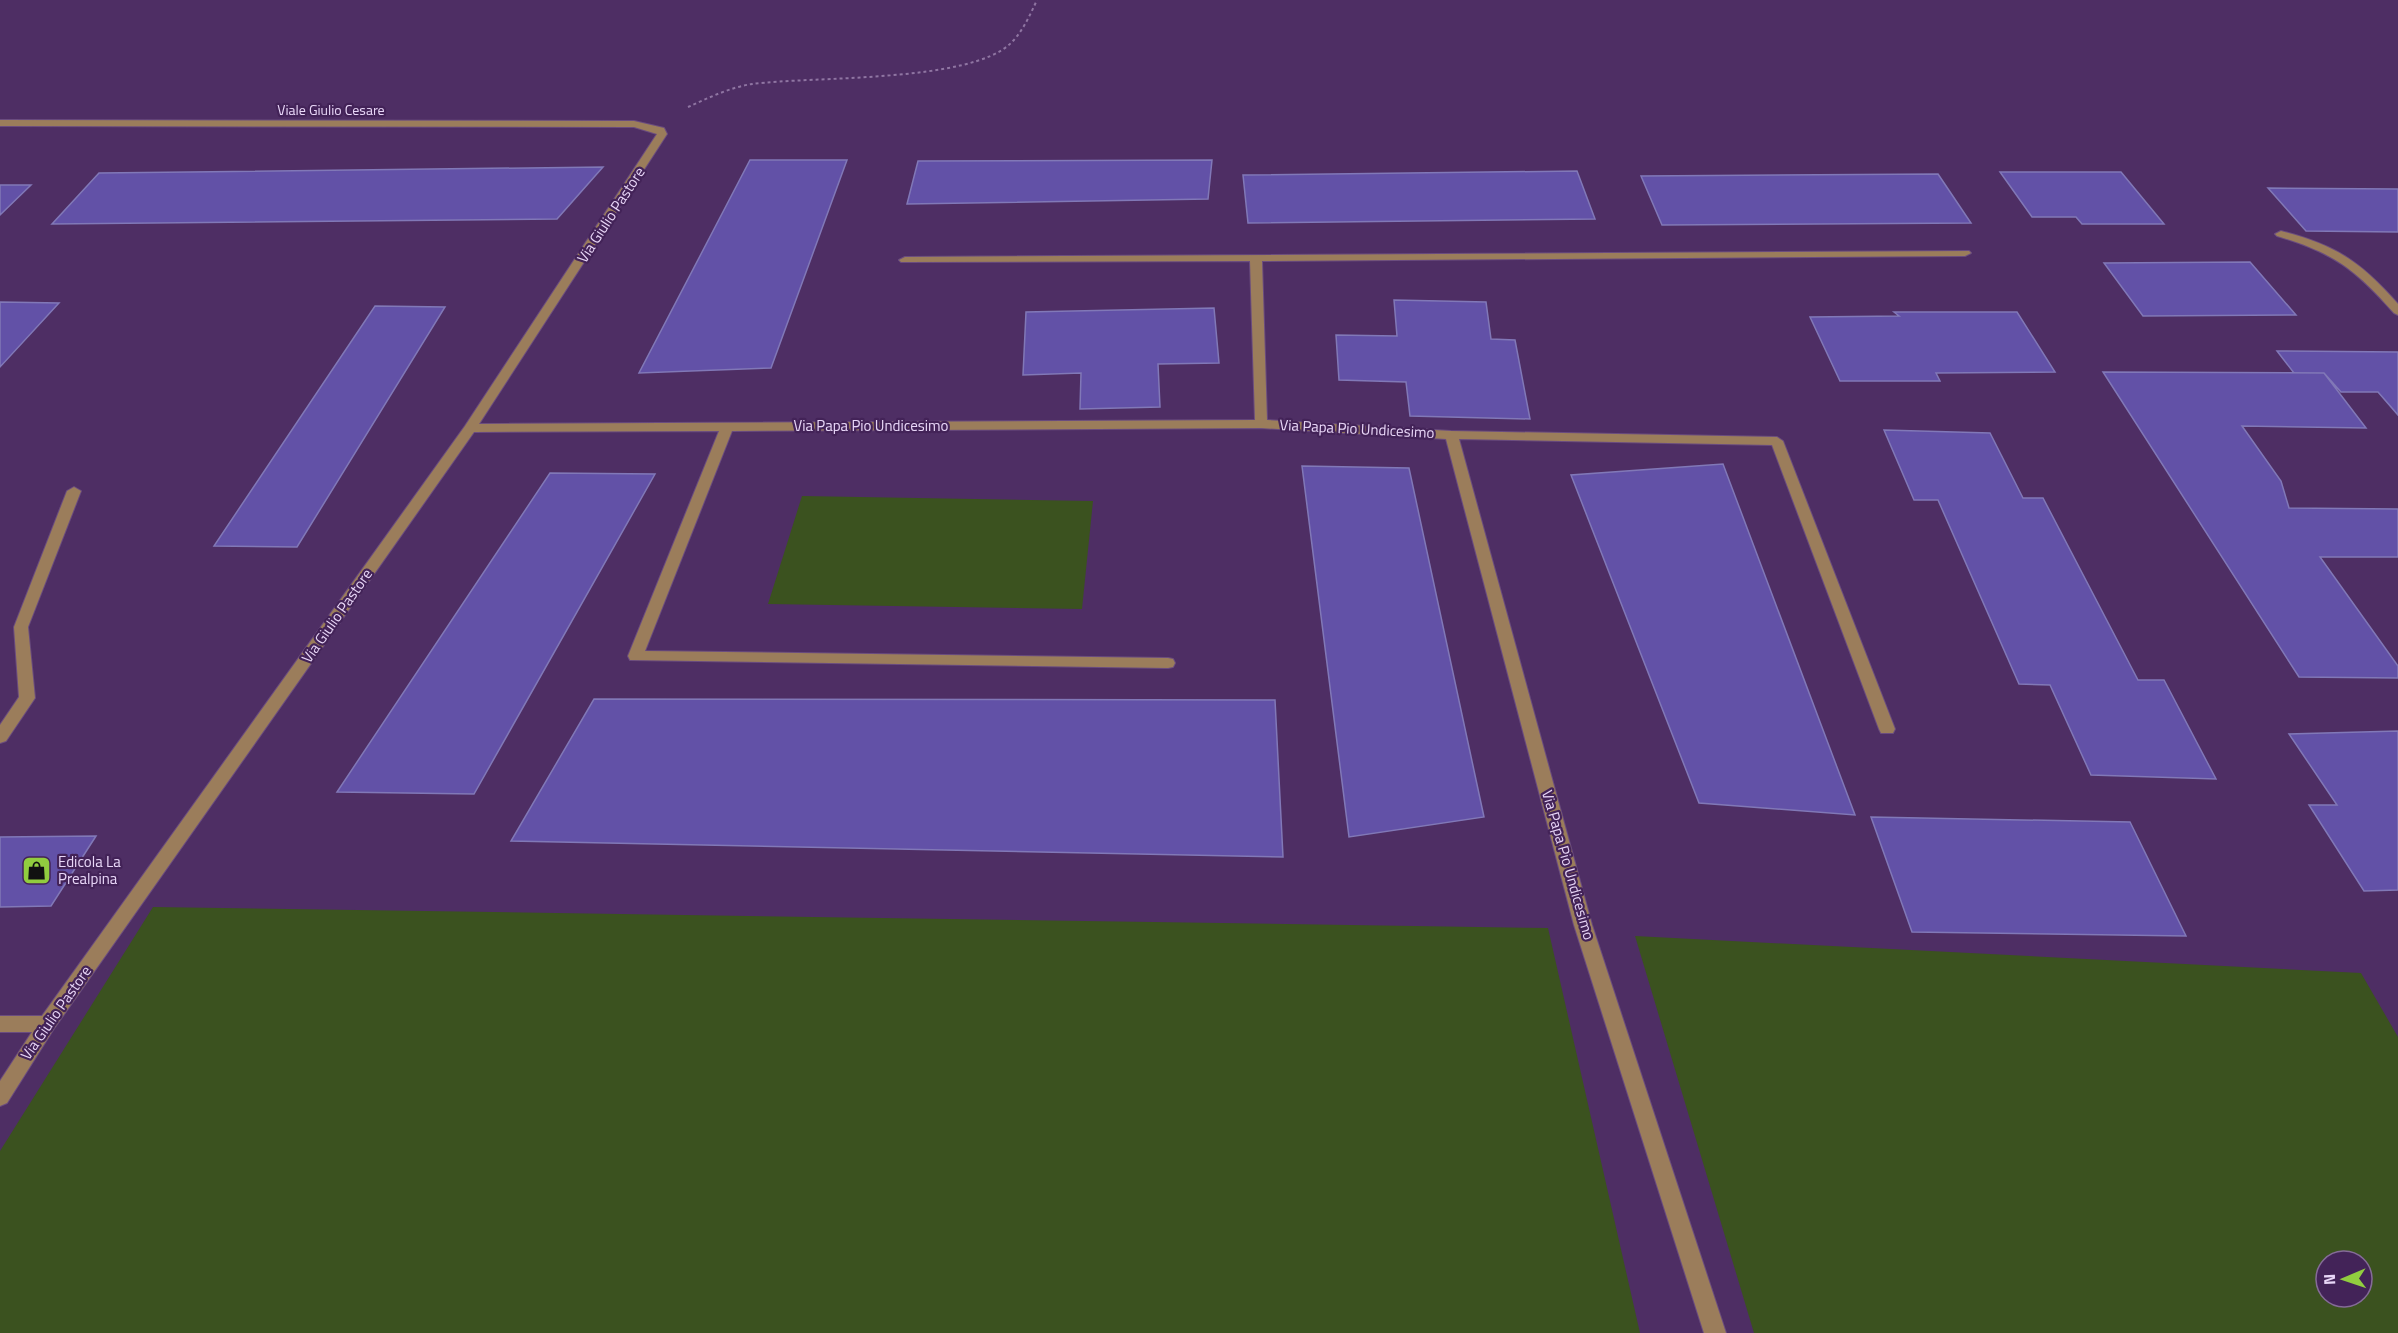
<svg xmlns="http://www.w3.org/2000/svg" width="2398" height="1333" font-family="'Titillium Web',sans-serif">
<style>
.green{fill:#3b521f;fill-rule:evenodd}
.building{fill:#6251a7;stroke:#8178b7;stroke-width:1.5}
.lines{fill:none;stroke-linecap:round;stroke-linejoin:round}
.minor-casing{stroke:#6a4c7f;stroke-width:2}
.path{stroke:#8f75a2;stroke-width:2;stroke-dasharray:3 3;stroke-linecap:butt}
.minor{fill:#9b7d5b;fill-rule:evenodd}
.labels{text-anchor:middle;stroke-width:4.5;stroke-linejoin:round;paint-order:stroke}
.far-street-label{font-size:14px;fill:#e9d7f8;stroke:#432358}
.street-label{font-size:15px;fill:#e9d7f8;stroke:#432358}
.poi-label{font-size:15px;fill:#e9d7f8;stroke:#432358;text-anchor:start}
</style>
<rect width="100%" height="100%" fill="#4e2e64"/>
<path class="green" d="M802,496l291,5 -11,108 -314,-5z
M153,907l1395,21 92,405h-1640v-182z
M1635,936l726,37 37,64v296h-644zM2326,1261h36v36h-36z"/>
<path class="building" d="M750,160h97l-76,208 -132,5z
M1212,160l-4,39 -301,5 11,-43z
M603,167l-46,52 -505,5 47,-51z
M1577,171l18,48 -347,4 -5,-48z
M2000,172h121l43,52h-82l-6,-7h-44z
M1938,174l33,49 -309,2 -21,-49z
M0,185h31l-31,30z
M2268,188l130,1v43l-92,-1z
M2250,262l46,53 -153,1 -39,-53z
M1394,300l92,2 5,37 24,1 15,79 -120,-3 -4,-34 -67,-2 -3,-45 61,1z
M0,302l59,1 -59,64z
M375,306l70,1 -148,240 -83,-1z
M1214,308l5,55 -61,1 2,43 -80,2 1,-36 -58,2 3,-63z
M1894,312h123l38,60 -119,1 4,8h-100l-30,-64 89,-1z
M2277,351l121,1v63l-20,-23h-37l-17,-19h-30z
M2103,372l221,1 42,55 -124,-2 39,55 8,27 109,1v48h-78l78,109v12l-99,-1z
M1884,430l106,3 33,65h20l95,182h26l52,99 -125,-4 -41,-90 -31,-1 -81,-184h-24z
M1723,464l132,351 -156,-12 -128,-328z
M1302,466l107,2 75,349 -135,20z
M550,473l105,1 -181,320 -137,-2z
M594,699l681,1 8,157 -772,-16z
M2398,731v159l-34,1 -55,-86h28l-48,-71z
M1871,817l259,5 56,114 -274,-4z
M96,836l-45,70 -51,1v-70z"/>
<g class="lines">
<defs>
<path id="minor" d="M0,120l634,1 30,7 3,6 -188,290 776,-4 -5,-159 -349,1 -2,-2 6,-3 1064,-6 2,2 -6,3 -703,5 5,159 184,11 326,6 6,4 112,288 -2,4h-12l-2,-4 -107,-284 -313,-6 133,486 134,408h-22l-130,-408 -128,-486 -185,-11 -529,3 -87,220 523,7 5,1 2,4 -2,4 -5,1 -538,-8 -2,-4 91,-225 -245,1 -421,598 -46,73 -7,3v-25l32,-49h-32v-16h42l423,-590 192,-292 -23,-7 -634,-1z
M2281,231c55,14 80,31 117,73v11l-4,-2c-39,-44 -60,-60 -117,-77l-2,-2z
M74,487l7,4 -53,136 7,71 -29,43 -6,2v-18l19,-28 -5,-70 53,-136z"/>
</defs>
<use href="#minor" class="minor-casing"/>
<path class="path" d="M688,107c20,-9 43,-20 64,-23 61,-8 218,-1 259,-41 12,-12 19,-28 26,-43"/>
<use href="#minor" class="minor"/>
</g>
<defs>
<symbol id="shop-square" viewBox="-11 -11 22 22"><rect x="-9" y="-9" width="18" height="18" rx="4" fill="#91cd3f" stroke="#432358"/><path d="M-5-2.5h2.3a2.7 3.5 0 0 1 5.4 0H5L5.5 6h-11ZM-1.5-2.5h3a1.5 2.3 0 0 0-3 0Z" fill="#111"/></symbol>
</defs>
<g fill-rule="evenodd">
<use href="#shop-square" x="20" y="854" width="33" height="33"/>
</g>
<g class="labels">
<g class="far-street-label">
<text x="331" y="115">Viale Giulio Cesare</text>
</g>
<g class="street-label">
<text transform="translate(611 215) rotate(-57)" y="5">Via Giulio Pastore</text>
<text x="871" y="431">Via Papa Pio Undicesimo</text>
<text transform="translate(1357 429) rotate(3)" y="5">Via Papa Pio Undicesimo</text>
<text transform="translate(337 616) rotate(-55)" y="5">Via Giulio Pastore</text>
<text transform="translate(1568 865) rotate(74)" y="5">Via Papa Pio Undicesimo</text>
<text transform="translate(56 1013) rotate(-55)" y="5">Via Giulio Pastore</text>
</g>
<g class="poi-label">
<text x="58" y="867">Edicola La<tspan x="58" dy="17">Prealpina</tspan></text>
</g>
</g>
<g transform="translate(2344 1279) rotate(268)"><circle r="28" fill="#432358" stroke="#856b98" stroke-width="1.5"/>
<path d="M0-4.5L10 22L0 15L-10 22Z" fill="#91cd3f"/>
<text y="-9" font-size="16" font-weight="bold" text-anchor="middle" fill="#e9d7f8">N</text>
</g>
</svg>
